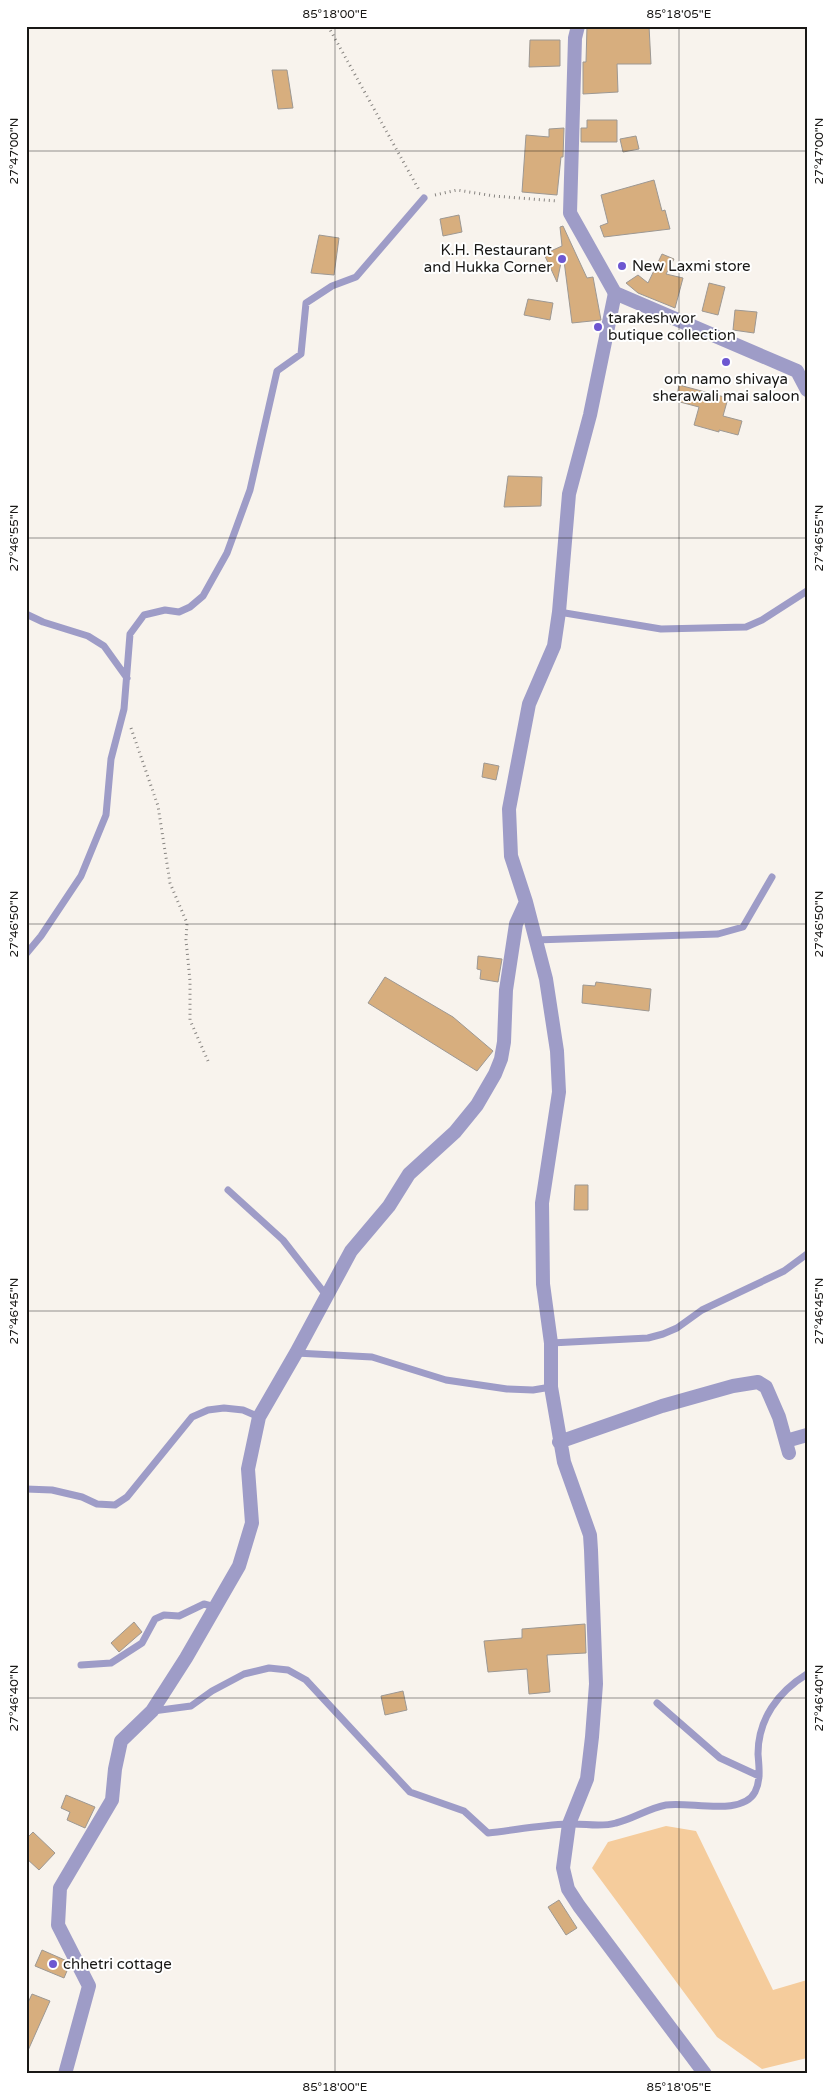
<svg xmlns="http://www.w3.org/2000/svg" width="833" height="2100" font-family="'Varela Round',sans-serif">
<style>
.green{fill:#f5cc9c}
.building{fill:#d7ae7e;stroke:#9d9893}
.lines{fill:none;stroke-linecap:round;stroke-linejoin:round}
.path{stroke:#878480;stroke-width:3;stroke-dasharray:1 4;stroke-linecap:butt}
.service{stroke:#9e9cc7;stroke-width:7}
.minor{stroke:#9e9cc7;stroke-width:14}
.tertiary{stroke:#9e9cc7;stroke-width:14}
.ticks{fill:none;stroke:#191816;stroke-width:1;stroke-opacity:0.45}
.poi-dot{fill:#6d57d1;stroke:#fff;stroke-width:2}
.labels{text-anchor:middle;stroke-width:4;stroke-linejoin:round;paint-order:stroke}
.poi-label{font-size:15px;fill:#191816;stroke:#fff;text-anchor:start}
.neatline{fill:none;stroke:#191816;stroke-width:2}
.ticks-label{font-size:12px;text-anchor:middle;fill:#191816}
</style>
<rect width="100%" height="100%" fill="#f8f3ed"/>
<path class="green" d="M666,1826l30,5 77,159 34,-10v78l-45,11 -45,-32 -125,-169 16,-26z"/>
<path class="building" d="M587,26h62l2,38h-34l1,28 -35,2v-32h3z
M530,40h30v26l-31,1z
M272,70h15l6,38 -15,1z
M587,120h30v22h-36v-14h6z
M564,128l-1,29h-2l-4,38 -35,-3 4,-57 23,2v-8z
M636,136l3,13 -16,3 -3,-13z
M654,180l8,31 3,-1 5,19 -66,8 -4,-11 8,-3 -7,-28z
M459,215l3,17 -19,4 -3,-17z
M563,226l24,52 6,-1 8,43 -29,3 -9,-70 -6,29 -13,-28 18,-8 -2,-19z
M319,235l20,3 -5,37 -23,-2z
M662,254l12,5 -8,15 17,4 -8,30 -37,-15 -12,-10 12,-8 10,8z
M709,283l16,4 -7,28 -16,-4z
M528,299l25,4 -3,17 -26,-5z
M735,310l22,2 -3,21 -21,-3z
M679,385l49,13 -5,18 19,5 -4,14 -19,-5v2l-25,-7 5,-18 -23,-6z
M508,476l34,1 -1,29 -37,1z
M484,763l15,3 -3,14 -14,-3z
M478,956l24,3 -4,23 -18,-3 1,-9 -4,-1z
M385,977l68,40 40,34 -16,20 -109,-68z
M596,982l55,7 -2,22 -67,-8 1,-18 12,1z
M575,1185h13v25h-14z
M134,1622l8,10 -23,20 -8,-9z
M585,1624l1,29 -39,2 3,37 -21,2 -2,-25 -39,3 -4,-31 38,-3v-9z
M403,1691l4,19 -22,5 -4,-19z
M66,1795l29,12 -10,21 -18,-8 3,-8 -9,-4z
M33,1832l22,21 -16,17 -13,-12v-19z
M559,1900l18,28 -11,7 -18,-28z
M42,1950l25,11 2,5 -5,12 -29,-12z
M32,1994l18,7 -24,54v-48z"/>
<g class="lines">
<path class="path" d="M328,26l91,164
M435,195l22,-5 37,6 63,5
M131,728l27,78 12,77 17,40 -1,17 4,41v39l18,41"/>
<path class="service" d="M559,612l102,17 85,-2 16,-7 45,-29
M26,614l17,8 45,14 16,10 23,32
M535,940l183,-6 25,-7 29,-50
M26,954l15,-18 40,-60 25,-61 5,-56 13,-50 6,-75 14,-19 21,-5 14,2 11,-5 13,-11 24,-43 23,-63 27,-119 24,-17 5,-51 26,-17 24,-9 68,-79
M228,1190l55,50 43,55
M551,1343l97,-5 15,-4 14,-6 25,-18 82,-39 23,-17
M296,1353l76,4 74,23 61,9 26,1 18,-3
M26,1489l26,1 30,7 15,7 18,1 12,-8 65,-80 16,-7 16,-2 19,2 16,7
M81,1665l30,-2 31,-20 13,-24 9,-4 15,1 25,-12 11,3
M657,1703l63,55 39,18
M153,1711l38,-5 21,-15 32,-17 25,-6 19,2 18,10 104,112 54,19 24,22c27,-3 53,-8 80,-9 17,-1 31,4 48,-1 17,-4 33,-15 50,-18 23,-4 76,12 89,-13 6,-12 4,-25 3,-38 0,-35 20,-62 49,-80"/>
<path class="minor" d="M615,293l-25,122 -21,79 -10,118 -5,34 -25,58 -20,105 2,47 15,46 20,77 11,72 2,41 -17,111 1,81 8,59v44l13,75 26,73 1,15 5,134 -4,53 -5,42 -18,45 -6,44 5,21 11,17 126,168
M786,1441l21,-6
M559,1442l103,-36 71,-20 25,-4 8,5 13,30 10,36
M65,2074l24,-88 -31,-61 2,-37 52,-88 3,-31 6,-28 31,-30 34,-53 53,-92 13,-43 -4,-54 11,-52 37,-64 55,-102 38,-45 20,-32 46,-42 22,-27 18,-31 6,-15 3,-17 2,-52 10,-66 10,-22"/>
<path class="tertiary" d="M578,26l-3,12 -5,175 45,80 182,78 10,19"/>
</g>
<path class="ticks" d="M335,26v2048M679,26v2048M26,151h781M26,538h781M26,924h781M26,1311h781M26,1698h781"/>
<g class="poi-dot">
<circle cx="562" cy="259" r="5"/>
<circle cx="622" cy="266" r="5"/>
<circle cx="598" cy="327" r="5"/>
<circle cx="726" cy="362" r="5"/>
<circle cx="53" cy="1964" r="5"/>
</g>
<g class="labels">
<g class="poi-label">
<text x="552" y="255" text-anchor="end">K.H. Restaurant<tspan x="552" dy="17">and Hukka Corner</tspan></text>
<text x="632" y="271">New Laxmi store</text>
<text x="608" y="323">tarakeshwor<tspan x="608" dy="17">butique collection</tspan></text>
<text x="726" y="384" text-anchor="middle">om namo shivaya<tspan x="726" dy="17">sherawali mai saloon</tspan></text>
<text x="63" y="1969">chhetri cottage</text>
</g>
</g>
<rect width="833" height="2100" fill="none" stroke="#ffffff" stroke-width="55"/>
<rect x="28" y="28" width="778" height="2044" class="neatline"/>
<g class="ticks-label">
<text x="335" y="18">85°18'00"E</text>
<text x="679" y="18">85°18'05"E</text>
<text transform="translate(14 151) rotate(-90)" y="4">27°47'00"N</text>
<text transform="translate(819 151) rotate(-90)" y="4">27°47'00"N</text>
<text transform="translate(14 538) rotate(-90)" y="4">27°46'55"N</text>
<text transform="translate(819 538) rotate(-90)" y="4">27°46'55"N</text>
<text transform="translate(14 924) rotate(-90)" y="4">27°46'50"N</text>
<text transform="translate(819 924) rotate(-90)" y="4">27°46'50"N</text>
<text transform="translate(14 1311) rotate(-90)" y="4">27°46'45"N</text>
<text transform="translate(819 1311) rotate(-90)" y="4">27°46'45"N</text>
<text transform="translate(14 1698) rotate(-90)" y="4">27°46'40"N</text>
<text transform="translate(819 1698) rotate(-90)" y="4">27°46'40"N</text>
<text x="335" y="2091">85°18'00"E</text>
<text x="679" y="2091">85°18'05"E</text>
</g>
</svg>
